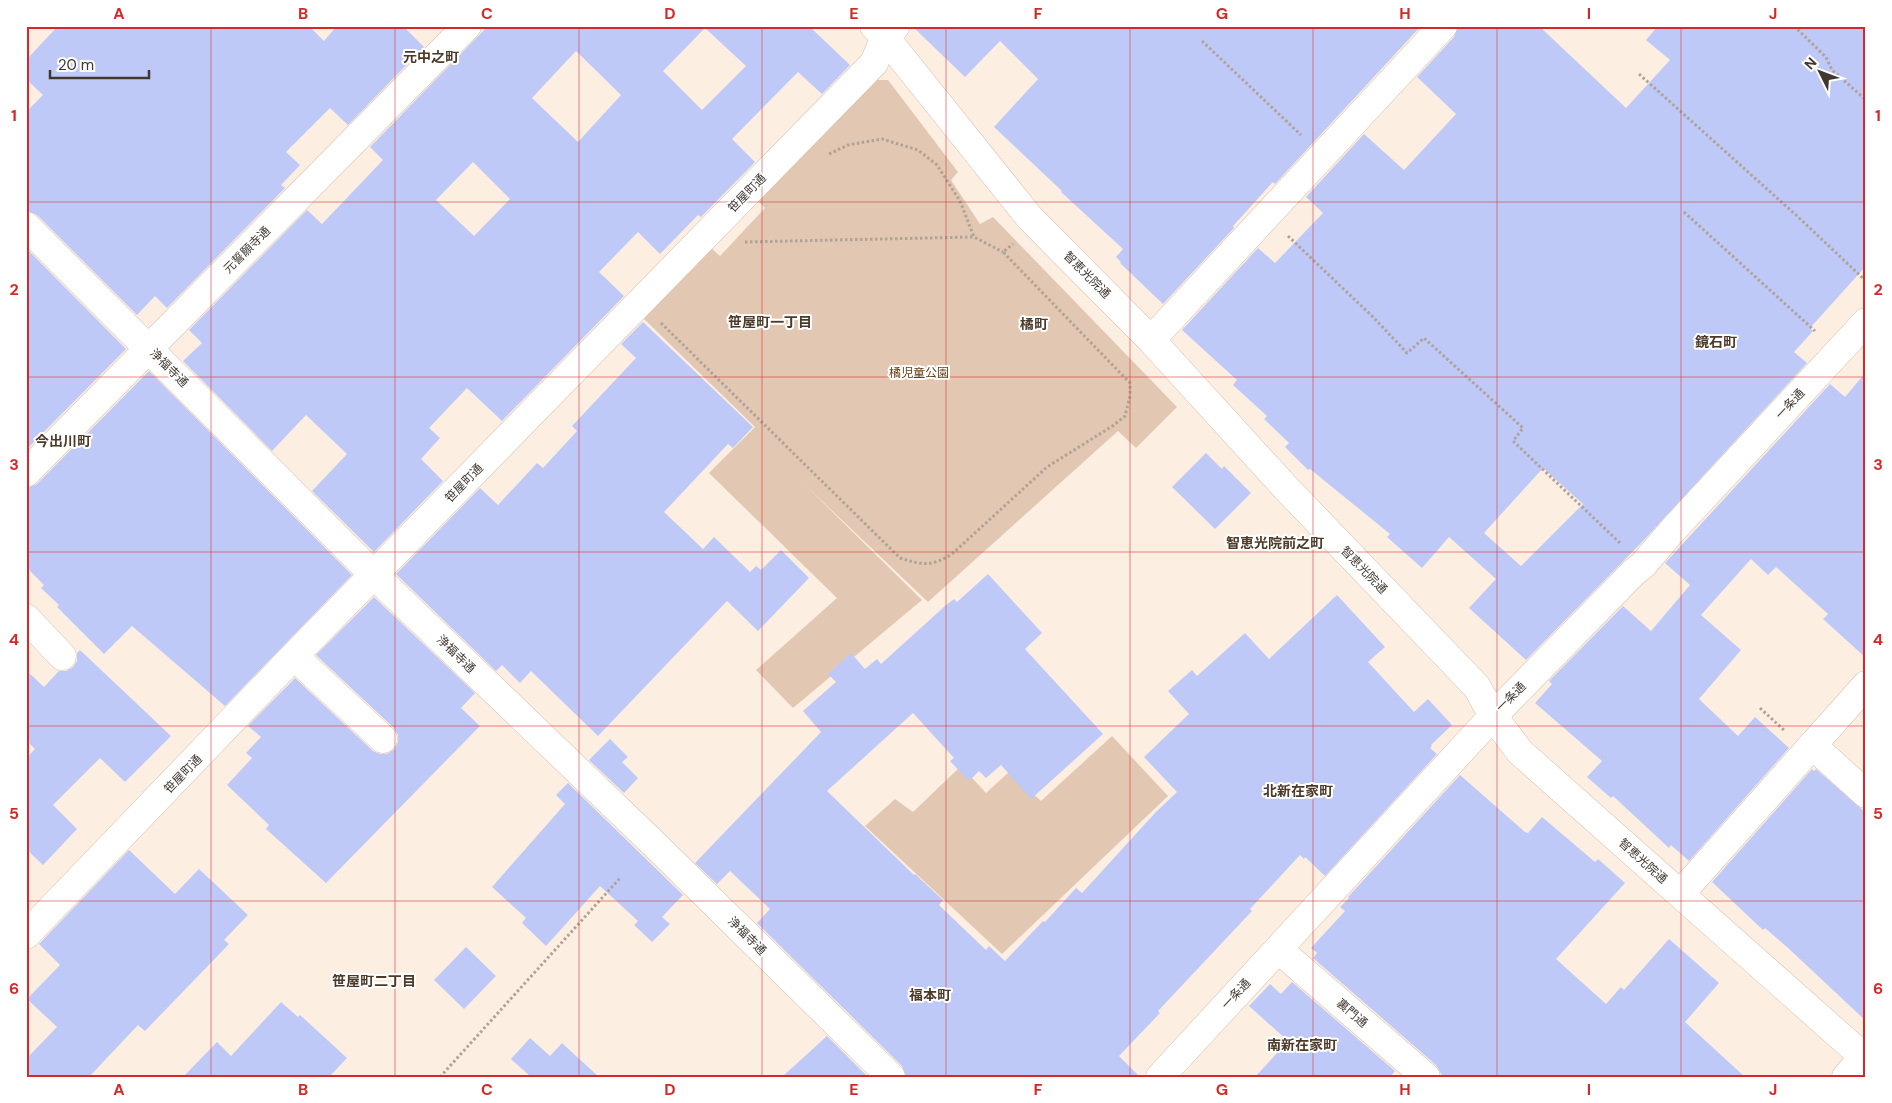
<svg xmlns="http://www.w3.org/2000/svg" width="1892" height="1103" font-family="'DM Sans','Noto Sans JP',sans-serif">
<style>
.green{fill:#e2c8b2}
.building{fill:#bfc9f8;fill-rule:evenodd}
.lines{fill:none;stroke-linecap:round;stroke-linejoin:round}
.minor-casing{stroke:#d7c0ac;stroke-width:29}
.path{stroke:#afa398;stroke-width:3;stroke-dasharray:2.5 2.5;stroke-linecap:butt}
.minor{stroke:#fff;stroke-width:28}
.grid{fill:none;stroke:#d62828;stroke-width:1;stroke-opacity:0.55}
.labels{text-anchor:middle;stroke-width:4;stroke-linejoin:round;paint-order:stroke}
.street-label{font-size:12px;fill:#40372f;stroke:#fff}
.park-label{font-size:12px;fill:#643d14;stroke:#fff}
.neighbourhood-label{font-size:14px;font-weight:bold;fill:#4c3928;stroke:#fff}
.neatline{fill:none;stroke:#d62828;stroke-width:2}
.grid-label{font-size:16px;text-anchor:middle;font-weight:bold;fill:#d62828}
</style>
<rect width="100%" height="100%" fill="#fdeee2"/>
<path class="green" d="M875,80h13l70,92 -7,8 29,44 13,-7 184,190 -41,41 -18,-17 -190,171 -124,-118 118,116 -129,108 -37,-38 81,-72 -128,-125 46,-46 -113,-110 68,-70 10,9 45,-48 -9,-10z
M1112,736l56,60 -166,158 -137,-128 30,-27 18,13 48,-46 25,27 23,-21 32,29z"/>
<path class="building" d="M58,26h251l15,15 13,-15h66l21,21 -76,78 -18,-17 -44,44 14,13 -19,20 4,3 -118,120 -12,-12 -18,19 -100,-100 -11,-4v-99l17,-17 -17,-16v-19z
M488,26h321l41,39 -28,29 -24,-22 -66,67 23,23 -54,55 -3,-2 -38,39 -22,-22 -39,40 25,24 -122,125 -35,-33 -38,40 11,10 -19,21 22,22 -69,71 -62,-61 35,-37 -41,-39 -34,36 -89,-90 19,-18 -13,-13 118,-120 15,14 61,-64 -13,-13zM705,28l41,38 -44,44 -39,-39zM576,51l45,44 -43,47 -46,-44zM473,162l37,37 -36,37 -38,-36z
M912,26h509l-146,158 -2,-2 -40,44 1,2 -71,76 -43,-41 1,-1 -5,-5 7,-8 -62,-57 1,-1 -68,-64 44,-48 -38,-38 -35,36z
M1458,26h81l87,82 44,-48 -24,-20 12,-14h208v240l-56,62 3,3 -19,21 13,11 -165,179 -116,118 -57,-52 27,-29 -47,-42 -27,31 -35,-31 3,-3 -80,-65 -2,1 -23,-23 4,-4 -25,-24 3,-3 -34,-31 4,-5 -55,-50 76,-82 17,15 48,-50 -17,-16 58,-63 40,36 52,-56 -39,-37 37,-40zM1543,468l40,36 -62,62 -37,-33z
M26,248l100,101 -100,101z
M643,322l110,105 -20,21 -5,-4 -64,68 39,37 11,-12 36,35 6,-6 5,4 20,-20 28,28 -51,53 -31,-30 -129,135 -67,-65 -11,12 -18,-18 -6,6 -100,-97 84,-86 18,17 39,-42 6,5 34,-37 -5,-5 64,-68 -15,-14z
M149,371l203,204 -127,131 -93,-80 -28,28 -47,-47 2,-2 -18,-17 3,-3 -18,-18v-79l11,-4z
M1866,372v286l-43,-39 5,-5 -52,-47 -8,8 -17,-16 -50,56 40,35 -42,49 39,37 17,-19 34,31 -100,113 -18,-16 -2,3 -56,-52 -2,2 -24,-21 15,-16 -67,-58 17,-19 -3,-3 74,-75 28,25 39,-46 -25,-22 165,-179 15,13z
M1206,453l16,16 2,-3 27,27 -36,36 -43,-42z
M988,574l54,59 -17,16 78,85 -72,65 -30,-34 -15,13 -7,-7 -10,10 -19,-20 4,-3 -41,-45 -86,78 87,84 1,-1 28,26 -4,5 47,45 3,-4 16,15 38,-40 2,1 31,-34 6,5 73,-80 22,-21 -33,-35 45,-43 -21,-23 24,-21 5,6 48,-43 24,26 68,-64 48,52 -17,15 46,50 14,-13 24,26 -21,20 1,1 -2,2 7,6 -112,122 -20,-19 -1,2 -4,-4 -50,54 2,2 -94,100 2,2 -41,43 21,21h-234l-4,-11 -145,-143 13,-14 -40,-38 -13,13 -22,-21 126,-131 -18,-21 33,-29 -8,-8 23,-21 14,16 12,-10 4,5 64,-58 9,-7 3,3z
M374,597l101,96 -14,15 19,18 -154,157 -60,-54 3,-4 -42,-40 25,-27 -6,-5 15,-16 -13,-11 47,-48 78,73 7,3h7l8,-5 3,-7v-7l-4,-7 -78,-73z
M80,650l91,86 -46,46 -25,-24 -47,47 24,24 -34,36 -17,-16v-91l9,-9 -9,-9v-70l18,17 15,-16h7l7,-4 4,-6v-8z
M610,739l18,18 -6,5 16,16 -14,15 -35,-33z
M1812,769l2,2 2,-2 50,44v208l-79,-74 -22,-19 -2,2 -51,-48z
M1460,775l65,57 3,1 14,-16 53,45 3,-3 27,24 -69,76 50,45 15,-17 3,3 45,-51 50,44 -34,39 60,55h-302l-7,-12 -123,-107 4,-5 -6,-5 34,-37 -5,-4 9,-9 -1,-1z
M568,783l115,112 -21,22 8,7 -18,18 -18,-17 4,-4 -38,-35 -54,60 -24,-23 4,-5 -34,-31 73,-83 -9,-9z
M129,850l46,44 24,-25 49,46 -24,25 5,4 -84,87 -7,-6 -49,52h-63v-18l31,-32 -30,-28 33,-34 -21,-21z
M466,947l30,29 -32,33 -30,-29z
M1292,982l103,89 -5,6h-135l33,-36 -39,-35 21,-22 11,10z
M281,1002l17,15 2,-2 47,43 -18,19h-146l34,-35 14,14z
M827,1036l41,41h-86z
M530,1038l20,18 12,-13 37,34h-68l-20,-18z"/>
<g class="lines">
<defs>
<path id="minor" d="M874,26l11,11 145,181 121,122 135,148 191,199 16,29 27,36 346,307
M26,226l348,349 279,268 238,234
M1151,340l292,-314
M26,473l441,-447
M26,618l36,38
M294,656l89,83
M1812,745l54,49
M1680,894l186,-209
M26,935l268,-279 580,-593 11,-26 10,-10
M1278,949l148,128
M1160,1077l333,-361 141,-144 9,-7 28,-33 195,-210
M1846,1077l17,-20"/>
</defs>
<use href="#minor" class="minor-casing"/>
<path class="path" d="M1794,26l32,31 6,13 34,30
M1202,41l99,94
M1639,74l158,142 69,65
M829,154l19,-9 34,-6 36,11 19,15 23,36 14,36 29,15
M1684,212l131,119
M1288,236l86,82 33,35 17,-15 99,90 -10,13 108,103
M745,242l229,-5
M661,323l239,235c22,7 31,9 52,-4l95,-87 67,-42 11,-9 5,-20v-13l-127,-131 10,-8
M1760,708l25,23
M440,1077l181,-200"/>
<use href="#minor" class="minor"/>
</g>
<path class="grid" d="M211,26v1051M395,26v1051M579,26v1051M762,26v1051M946,26v1051M1130,26v1051M1313,26v1051M1497,26v1051M1681,26v1051M26,202h1840M26,377h1840M26,552h1840M26,726h1840M26,901h1840"/>
<g class="labels">
<g class="street-label">
<text transform="translate(747 193) rotate(-46)" y="4">笹屋町通</text>
<text transform="translate(247 250) rotate(-45)" y="4">元誓願寺通</text>
<text transform="translate(1087 275) rotate(45)" y="4">智恵光院通</text>
<text transform="translate(169 368) rotate(45)" y="4">浄福寺通</text>
<text transform="translate(1790 404) rotate(-47)" y="4">一条通</text>
<text transform="translate(464 483) rotate(-46)" y="4">笹屋町通</text>
<text transform="translate(1364 570) rotate(46)" y="4">智恵光院通</text>
<text transform="translate(456 654) rotate(44)" y="4">浄福寺通</text>
<text transform="translate(1511 697) rotate(-45)" y="4">一条通</text>
<text transform="translate(183 774) rotate(-46)" y="4">笹屋町通</text>
<text transform="translate(1643 861) rotate(42)" y="4">智恵光院通</text>
<text transform="translate(747 936) rotate(45)" y="4">浄福寺通</text>
<text transform="translate(1236 994) rotate(-47)" y="4">一条通</text>
<text transform="translate(1352 1013) rotate(41)" y="4">裏門通</text>
</g>
<g class="park-label">
<text x="919" y="377">橘児童公園</text>
</g>
<g class="neighbourhood-label">
<text x="431" y="62">元中之町</text>
<text x="770" y="327">笹屋町一丁目</text>
<text x="1034" y="329">橘町</text>
<text x="1716" y="347">鏡石町</text>
<text x="63" y="446">今出川町</text>
<text x="1275" y="548">智恵光院前之町</text>
<text x="1298" y="796">北新在家町</text>
<text x="374" y="986">笹屋町二丁目</text>
<text x="930" y="1000">福本町</text>
<text x="1302" y="1050">南新在家町</text>
</g>
</g>
<rect width="1892" height="1103" fill="none" stroke="#ffffff" stroke-width="55"/>
<g transform="translate(1820 72) rotate(312)" stroke="#ffffff" stroke-width="4" paint-order="stroke">
<path d="M0-4L9 19L0 12L-9 19Z" fill="#40372f"/>
<text y="-8" font-size="14" font-weight="bold" text-anchor="middle" fill="#40372f">N</text>
</g>
<path d="M50 70v8h99v-8" fill="none" stroke="#40372f" stroke-width="2.5"/>
<text x="58" y="70" font-size="15" fill="#40372f" stroke="#ffffff" stroke-width="4" paint-order="stroke">20 m</text>
<rect x="28" y="28" width="1836" height="1048" class="neatline"/>
<g class="grid-label">
<text x="119" y="19">A</text>
<text x="303" y="19">B</text>
<text x="487" y="19">C</text>
<text x="670" y="19">D</text>
<text x="854" y="19">E</text>
<text x="1038" y="19">F</text>
<text x="1222" y="19">G</text>
<text x="1405" y="19">H</text>
<text x="1589" y="19">I</text>
<text x="1773" y="19">J</text>
<text x="14" y="121">1</text>
<text x="1878" y="121">1</text>
<text x="14" y="295">2</text>
<text x="1878" y="295">2</text>
<text x="14" y="470">3</text>
<text x="1878" y="470">3</text>
<text x="14" y="645">4</text>
<text x="1878" y="645">4</text>
<text x="14" y="819">5</text>
<text x="1878" y="819">5</text>
<text x="14" y="994">6</text>
<text x="1878" y="994">6</text>
<text x="119" y="1095">A</text>
<text x="303" y="1095">B</text>
<text x="487" y="1095">C</text>
<text x="670" y="1095">D</text>
<text x="854" y="1095">E</text>
<text x="1038" y="1095">F</text>
<text x="1222" y="1095">G</text>
<text x="1405" y="1095">H</text>
<text x="1589" y="1095">I</text>
<text x="1773" y="1095">J</text>
</g>
</svg>
